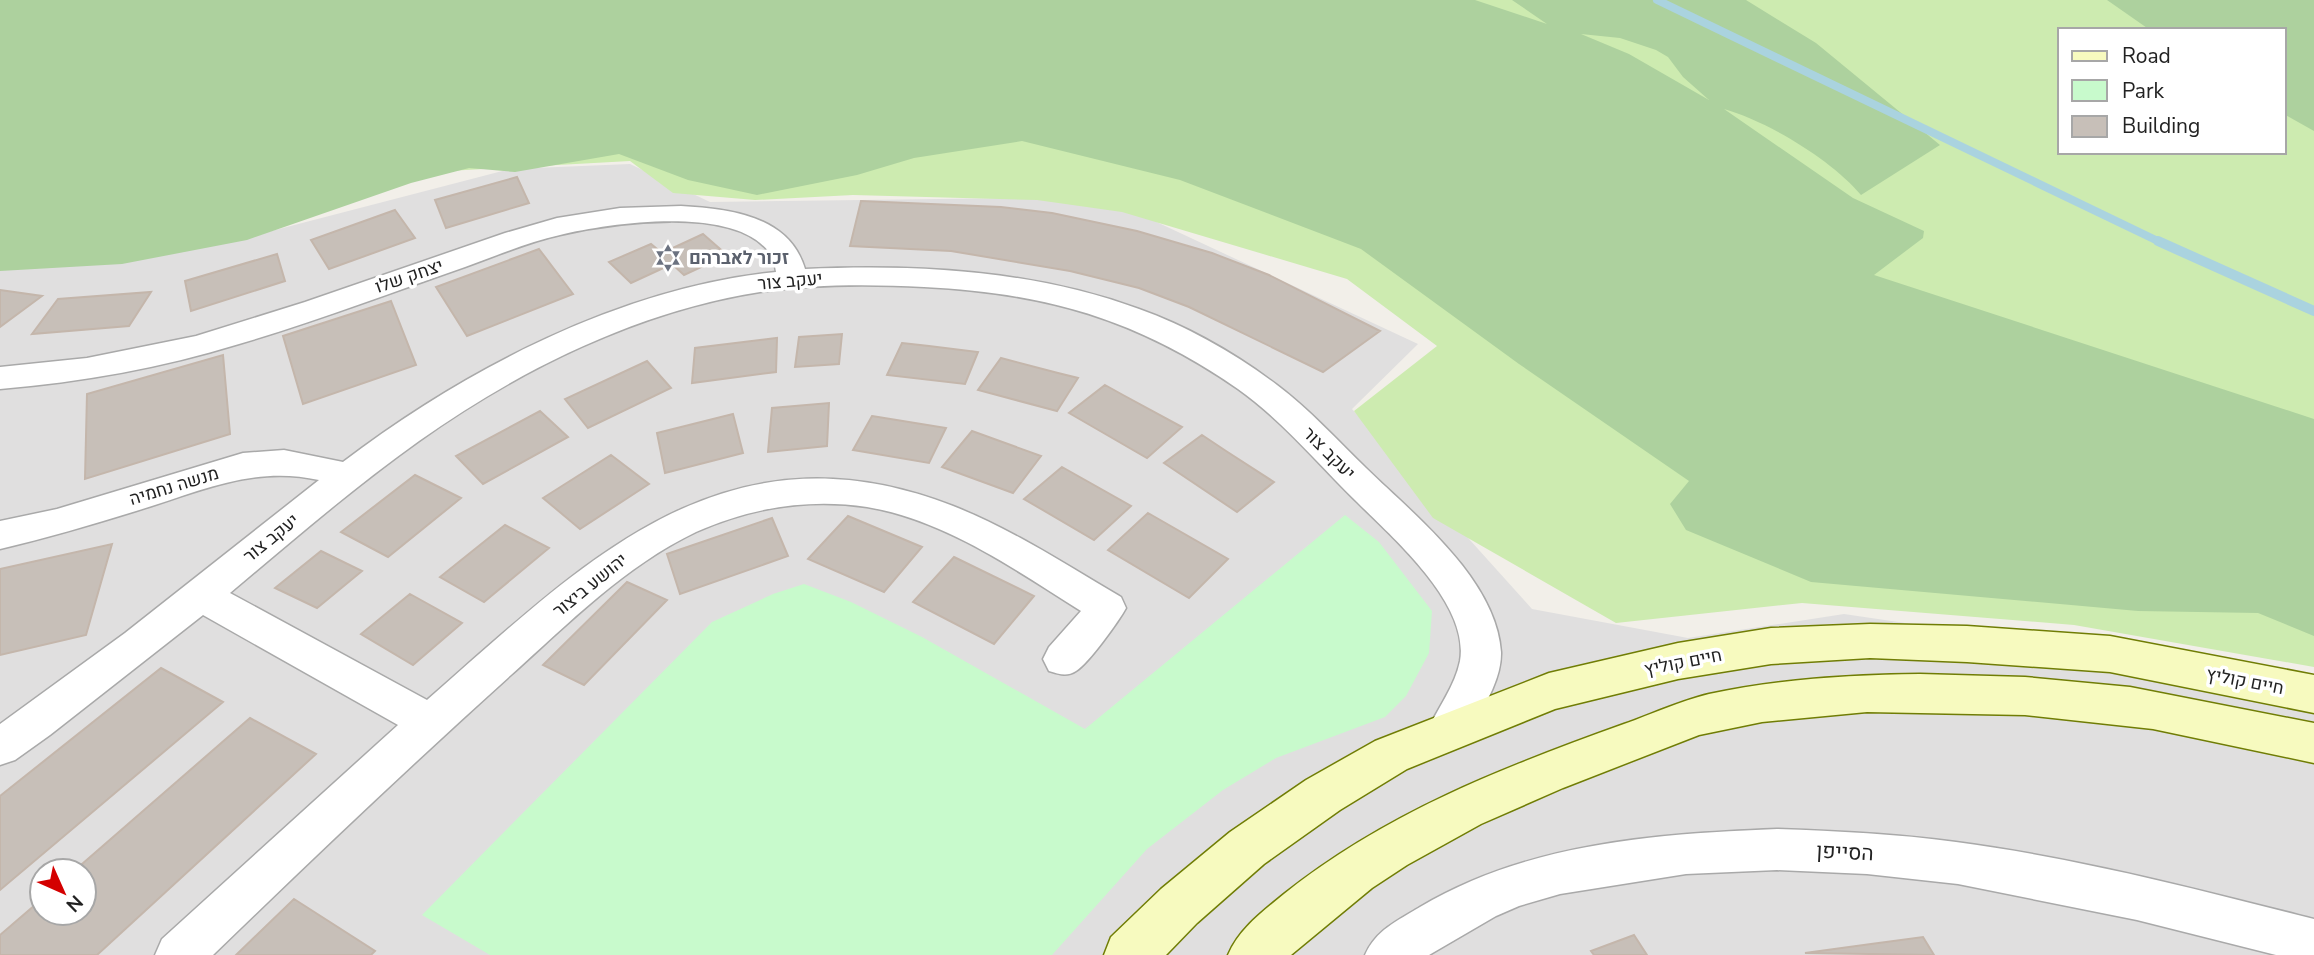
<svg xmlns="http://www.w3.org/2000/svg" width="2314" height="955" font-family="'Nunito Sans',Heebo,sans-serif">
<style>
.residential{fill:#e0dfdf;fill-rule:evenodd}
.grass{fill:#cdebb0;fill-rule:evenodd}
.forest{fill:#add19e;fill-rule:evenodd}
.park{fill:#c8facc}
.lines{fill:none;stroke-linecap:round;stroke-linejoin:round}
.stream-far1{stroke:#aad3df;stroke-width:8}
.stream{stroke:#aad3df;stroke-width:10}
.building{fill:#c7bfb8;stroke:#c4b6ab;stroke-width:2}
.minor-casing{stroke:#a9a9a9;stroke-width:3}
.secondary-casing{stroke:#707d05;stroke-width:3}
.minor{fill:#fff;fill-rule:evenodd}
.secondary{fill:#f7fabf;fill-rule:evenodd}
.labels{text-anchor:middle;stroke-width:7;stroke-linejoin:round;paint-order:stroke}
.worship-label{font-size:18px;font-weight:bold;fill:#5b616d;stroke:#fff;text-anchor:start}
.street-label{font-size:18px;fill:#222;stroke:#fff}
.near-street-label{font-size:21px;fill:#222;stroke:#fff}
</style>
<rect width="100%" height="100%" fill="#f2efe9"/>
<path class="residential" d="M630,164l80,38 393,-5 315,147 -66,65 180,200 156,29 156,-24 470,69v272h-2314v-688l237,-27 273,-71zM42,871h42v42h-42z"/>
<path class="grass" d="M0,0h2314v667l-240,-42 -272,-22 -186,20 -183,-105 -79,-107 83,-65 -90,-67 -225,-67 -85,-12 -184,-5 -98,5 -82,-7 -43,-32 -182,10zM2060,30h224v122h-224z"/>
<path class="forest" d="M0,0h1475l72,24 -35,-24h234l70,43 124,102 -79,50c-29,-35 -94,-74 -137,-86l129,89 71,33 -1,7 -49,37 440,144v217l-56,-23 -120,-2 -327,-29 -125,-52 -16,-26 19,-23 -170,-117 -158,-115 -181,-69 -158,-39 -108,17 -57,17 -100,20 -69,-15 -69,-26 -104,18 -46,-4 -58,15 -164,57 -125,24 -122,7zM1581,34l39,4 36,12 12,7 15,20 26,23 -80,-46z
M2107,0h207v131l-30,-17v-84h-134z"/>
<path class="park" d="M1345,515l34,27 53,69 -3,42 -23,43 -21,21 -109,41 -53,32 -76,59 -95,106h-562l-68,-40 290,-293 61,-28 31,-10 47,18 71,35 163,92z"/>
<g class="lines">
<path class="stream-far1" d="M1657,0l505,243"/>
<path class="stream" d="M2158,241l156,70"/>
</g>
<path class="building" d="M517,177l12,26 -83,25 -11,-28z
M861,201l140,6 51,6 85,18 75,22 57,22 111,56 -57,41 -134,-65 -50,-19 -69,-17 -119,-20 -101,-5z
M395,210l20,28 -86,31 -18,-29z
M703,234l24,21 -43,20 -12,-11 -41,19 -22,-21 42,-18 11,9z
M539,249l34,45 -106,42 -31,-49z
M277,254l8,27 -94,30 -6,-30z
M0,290l42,6 -42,31z
M151,292l-22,34 -97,8 26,-35z
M391,301l25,64 -113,39 -20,-68z
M842,334l-3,30 -44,3 4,-30z
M777,338l-1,34 -84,11 3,-35z
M902,343l27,3 49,6 -13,32 -78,-9z
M223,355l7,79 -145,45 2,-85z
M1001,358l57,15 20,5 -21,33 -79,-21z
M647,361l24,27 -83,40 -23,-29z
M1105,385l18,10 59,32 -35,31 -78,-45z
M829,403l-2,43 -59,6 4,-44z
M540,411l28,26 -85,47 -27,-28z
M733,414l10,39 -78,20 -8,-40z
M872,416l74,12 -17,35 -76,-13z
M972,431l69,25 -28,37 -71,-26z
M1202,435l24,16 48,31 -37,30 -73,-49z
M611,455l38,29 -69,45 -37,-31z
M1062,467l69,39 -37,34 -70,-41z
M415,475l46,23 -73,59 -47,-25z
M1148,513l80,46 -39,39 -81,-48z
M848,516l74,31 -38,45 -76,-33z
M772,518l16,38 -108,38 -13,-40z
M505,525l44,23 -65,54 -44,-25z
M112,544l-26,91 -86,20v-86z
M321,551l41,20 -45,37 -42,-20z
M954,557l80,39 -40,48 -81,-42z
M627,582l40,18 -83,85 -41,-20z
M410,594l52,29 -49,42 -52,-31z
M161,668l62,34 -223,188v-94z
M250,718l66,36 -219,201h-97v-20l42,-36v14h42v-42h-10z
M294,899l81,52 -4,4h-135z
M1634,935l13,20h-53l-3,-4z
M1923,937l11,18 -129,-2 66,-9z"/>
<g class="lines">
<defs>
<path id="minor" d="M681,206c48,3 108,9 124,63 112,-5 228,1 334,40 48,17 97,45 138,76 33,25 60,55 89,83 48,47 130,111 135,184 1,31 -24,65 -38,92l-15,5 -15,-5 -6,-13c11,-23 28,-45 33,-70 10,-57 -67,-123 -103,-159 -39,-38 -74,-81 -119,-113 -101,-70 -192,-96 -314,-102 -54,-3 -111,-3 -164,5 -122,19 -241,78 -341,149 -66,47 -127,100 -189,152l197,107c159,-139 297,-283 526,-194 59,23 113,59 168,91l5,11c-7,13 -38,56 -50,63 -9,6 -17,3 -27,0l-6,-12 6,-12 32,-36c-65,-41 -136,-91 -214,-104 -59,-9 -117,1 -171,25 -71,34 -127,91 -185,143 -101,91 -200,185 -298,280h-58l7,-16 236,-214 -195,-110 -153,120 -35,25 -15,5v-41l125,-91 194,-153c-66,-15 -121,12 -183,31 -45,14 -90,27 -136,38v-28l57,-12 186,-56 41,-3 59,12c122,-93 278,-174 433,-190 -1,-7 -3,-15 -7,-20 -36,-47 -158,-29 -209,-17 -32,7 -64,21 -95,32 -75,26 -150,55 -226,77 -78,24 -157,38 -239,45v-22l87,-9 109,-22 109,-34 200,-69 52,-15 63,-10z
M1777,829c60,2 120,5 179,13 121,16 240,47 358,77v36h-38l-139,-35 -179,-36 -91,-10 -90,-4 -91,4 -126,20 -41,12 -23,10 -67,39h-64c11,-25 32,-34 55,-48 108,-64 234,-73 357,-78z"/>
<path id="secondary" d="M1870,624l97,2 143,10 204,39v38l-204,-41 -143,-10 -97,-4 -99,6 -93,15 -123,30 -148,60 -67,41 -76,54 -67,59 -31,32h-62l7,-18 50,-48 69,-57 76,-52 69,-39 174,-68 129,-30 93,-15z
M1920,674l105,3 105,10 184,36v40l-161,-34 -128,-14 -158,-3 -105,10 -63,13 -136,53 -82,36 -74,41 -35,23 -81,67h-63c11,-26 34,-43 56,-61 101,-81 220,-127 340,-170 28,-10 56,-23 85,-30 69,-15 140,-19 211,-20z"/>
</defs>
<use href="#minor" class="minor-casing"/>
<use href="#secondary" class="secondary-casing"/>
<use href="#minor" class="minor"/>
<use href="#secondary" class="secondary"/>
</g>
<defs>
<symbol id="synagogue-bare" viewBox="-9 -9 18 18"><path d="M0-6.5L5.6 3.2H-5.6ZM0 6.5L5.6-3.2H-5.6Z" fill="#6b7280" stroke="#fff" stroke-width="2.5" paint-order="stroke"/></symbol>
</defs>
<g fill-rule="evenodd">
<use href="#synagogue-bare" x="649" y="239" width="38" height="38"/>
</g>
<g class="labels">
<g class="worship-label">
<text x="689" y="264">זכור לאברהם</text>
</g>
<g class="street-label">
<text transform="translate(409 276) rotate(-19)" y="6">יצחק שלו</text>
<text transform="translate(790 281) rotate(-5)" y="6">יעקב צור</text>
<text transform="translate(1329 453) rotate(45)" y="6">יעקב צור</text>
<text transform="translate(174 486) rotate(-17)" y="6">מנשה נחמיה</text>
<text transform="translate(271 538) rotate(-39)" y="6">יעקב צור</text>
<text transform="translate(590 585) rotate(-39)" y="6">יהושע ביצור</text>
<text transform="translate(1683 662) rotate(-11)" y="6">חיים קוליץ</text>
<text transform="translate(2245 681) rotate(11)" y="6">חיים קוליץ</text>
</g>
<g class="near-street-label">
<text transform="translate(1845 852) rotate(3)" y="7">הסייפן</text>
</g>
</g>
<rect x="2058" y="28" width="228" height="126" fill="#ffffff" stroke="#a7a7a7" stroke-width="2"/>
<rect x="2072" y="51" width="35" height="10" fill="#f7fabf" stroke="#a7a7a7" stroke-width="2"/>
<text x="2122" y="63" font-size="21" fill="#222222">Road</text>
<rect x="2072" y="80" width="35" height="21" fill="#c8facc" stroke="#a7a7a7" stroke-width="2"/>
<text x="2122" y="98" font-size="21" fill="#222222">Park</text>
<rect x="2072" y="116" width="35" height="21" fill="#c7bfb8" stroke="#a7a7a7" stroke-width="2"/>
<text x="2122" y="133" font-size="21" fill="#222222">Building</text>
<g transform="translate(63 892) rotate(135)"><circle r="33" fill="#ffffff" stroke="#a7a7a7" stroke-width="2"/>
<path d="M0-5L12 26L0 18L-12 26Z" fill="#d40000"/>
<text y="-10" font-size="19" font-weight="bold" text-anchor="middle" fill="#222222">N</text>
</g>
</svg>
